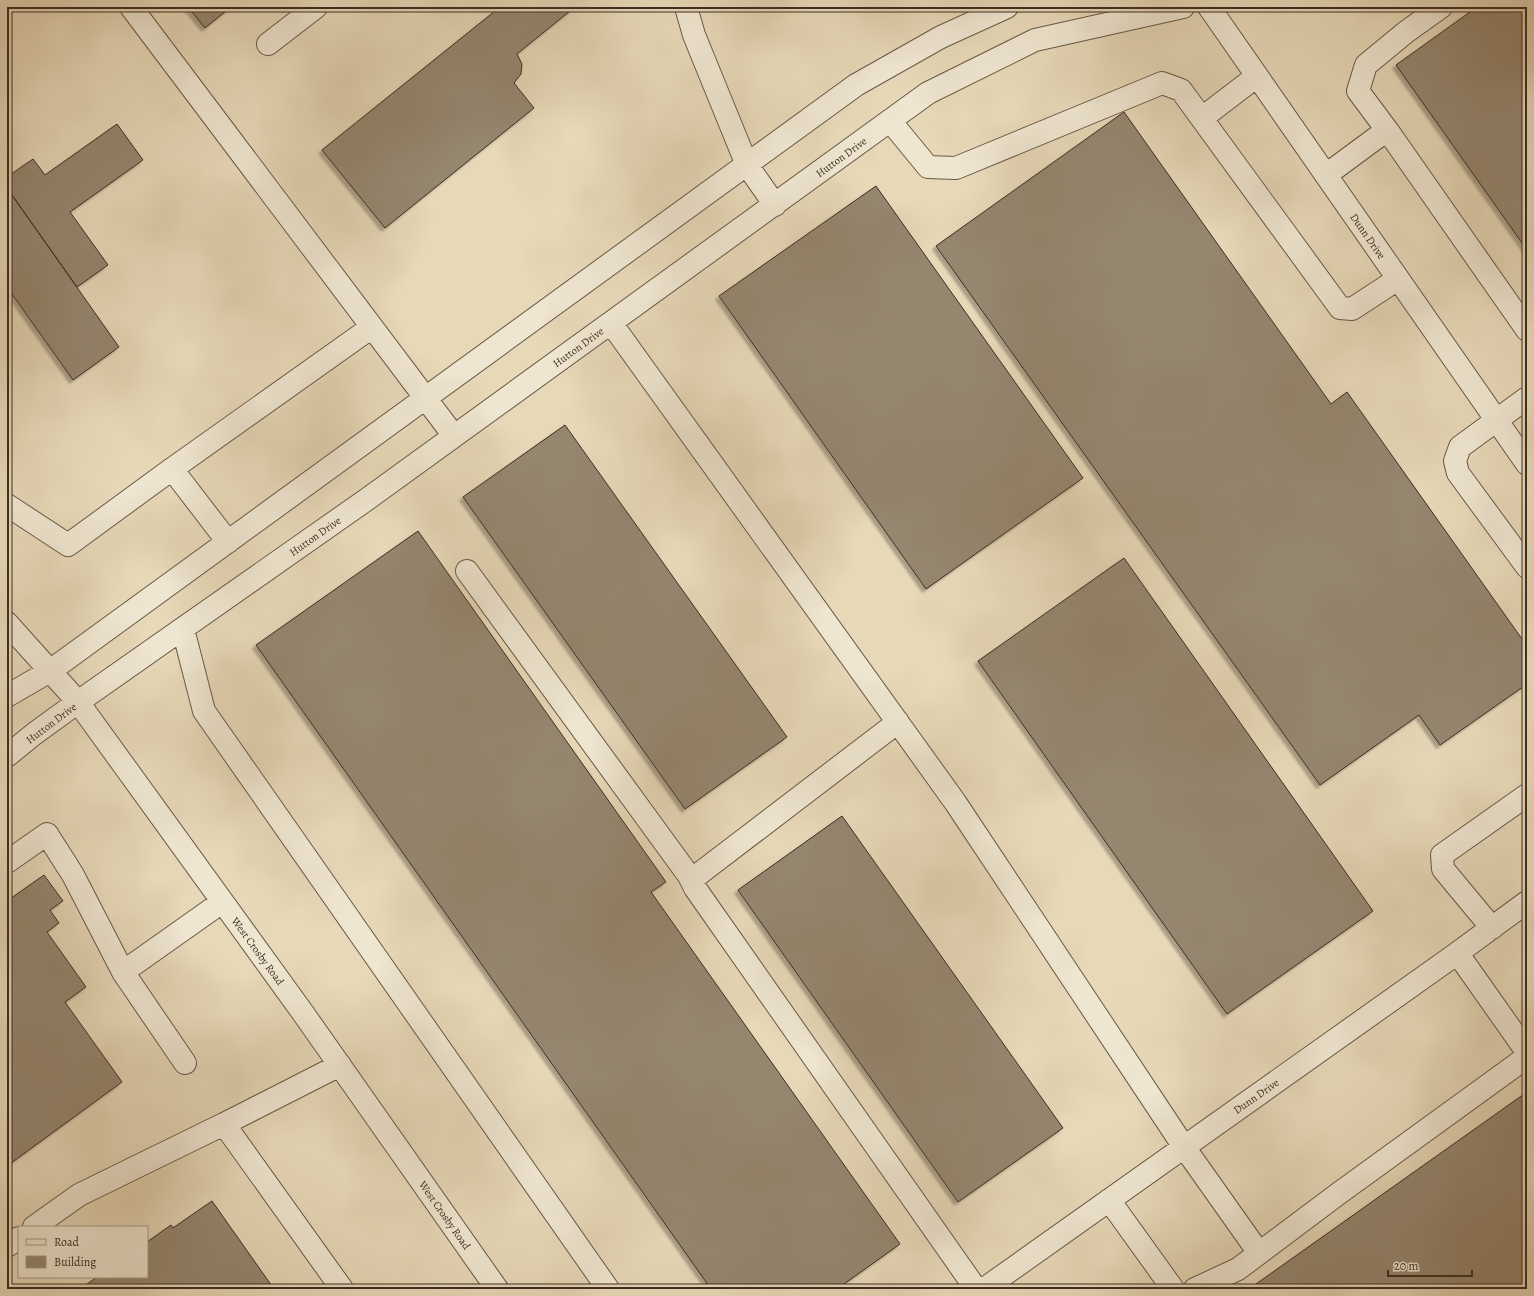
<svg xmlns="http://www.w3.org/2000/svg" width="1534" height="1296" font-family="Alegreya,serif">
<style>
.building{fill:#958670;stroke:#3d2e22;filter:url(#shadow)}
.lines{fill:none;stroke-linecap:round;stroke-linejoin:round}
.minor-casing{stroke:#685848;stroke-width:24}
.minor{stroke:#efe6d1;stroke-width:22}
.labels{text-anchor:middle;stroke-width:3;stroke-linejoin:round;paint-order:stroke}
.street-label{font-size:11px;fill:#3d2e22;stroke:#efe6d1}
</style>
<defs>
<filter id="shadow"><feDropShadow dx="-3.5" dy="3.5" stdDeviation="1" flood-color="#0004"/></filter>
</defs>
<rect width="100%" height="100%" fill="#e7d8b8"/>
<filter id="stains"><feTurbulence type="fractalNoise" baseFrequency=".005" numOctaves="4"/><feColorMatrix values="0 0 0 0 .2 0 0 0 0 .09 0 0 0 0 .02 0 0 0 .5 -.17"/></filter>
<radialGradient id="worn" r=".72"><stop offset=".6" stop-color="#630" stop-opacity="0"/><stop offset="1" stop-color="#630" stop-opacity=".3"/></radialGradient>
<path class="building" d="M188,7h43l-26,21z
M500,7h75l-58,47 5,10 -1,10 -7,9 20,25 -149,120 -63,-78z
M1477,7h50v243l-131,-185z
M1124,112l207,292 16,-12 180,254v38l-87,61 -21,-30 -99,70 -384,-539z
M117,124l26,36 -73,52 38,53 -31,22 -70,-99v-11l26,-18 12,16z
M876,186l207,292 -157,111 -207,-293z
M7,188l112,159 -46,33 -66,-93z
M565,425l222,312 -102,72 -222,-312z
M418,531l248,351 -15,10 249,352 -63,45h-126l-455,-644z
M1124,558l249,353 -146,103 -249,-353z
M842,816l221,312 -105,74 -220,-312z
M44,875l19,26 -13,9 9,13 -12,9 39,55 -21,15 57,80 -115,84v-265z
M1527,1092v197h-278z
M212,1201l62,88h-194l17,-12h50v-35l24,-17 2,3z"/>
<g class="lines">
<defs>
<path id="minor" d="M131,7l323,429
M686,7l8,28 53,130 28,40
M1209,7l318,457
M1441,7l-35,25 -40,33 -8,26 32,43 137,196
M268,44l48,-37
M1202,118l55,-42
M891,122l37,45 28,1 206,-85 19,7 159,218 12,1 46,-30
M1326,175l61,-45
M611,323l344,479 229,345 75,106
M1527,398l-67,49 -5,14 3,12 69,94
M172,469l200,-142
M7,505l61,40 104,-76 56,73
M467,571l222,305 6,12 281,401
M7,623l71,79 225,311 194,276
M183,629l21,82 404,578
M7,696l43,-25 806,-586 85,-48 66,-30
M7,756l27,-22 44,-32 288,-202 562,-407 107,-53 148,-33
M7,862l40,-28 26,41 50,97 99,-70
M691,880l207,-158
M1492,928l-49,-59 -1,-14 85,-60
M1458,954l69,98
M123,972l62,91
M224,1124l116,-59
M1109,1200l64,89
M34,1227l45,-32 145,-71 118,165
M7,1246l12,-8
M984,1289l468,-332 75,-55
M1195,1289l43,-20 100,-75 189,-137"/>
</defs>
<use href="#minor" class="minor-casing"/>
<use href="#minor" class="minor"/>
</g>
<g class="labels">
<g class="street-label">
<text transform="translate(841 157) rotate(-36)" y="4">Hutton Drive</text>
<text transform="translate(1368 236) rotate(55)" y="4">Dunn Drive</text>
<text transform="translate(578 347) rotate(-36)" y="4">Hutton Drive</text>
<text transform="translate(315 536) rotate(-35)" y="4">Hutton Drive</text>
<text transform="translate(51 723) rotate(-37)" y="4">Hutton Drive</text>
<text transform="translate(258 951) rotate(54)" y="4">West Crosby Road</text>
<text transform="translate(1256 1096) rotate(-35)" y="4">Dunn Drive</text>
<text transform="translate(445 1215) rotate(55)" y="4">West Crosby Road</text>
</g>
</g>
<rect width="1534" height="1296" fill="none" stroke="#e7d8b8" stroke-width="24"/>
<rect x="8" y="8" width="1518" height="1280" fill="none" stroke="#3d2e22" stroke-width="2"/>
<rect x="12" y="12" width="1510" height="1272" fill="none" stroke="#3d2e22"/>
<rect x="18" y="1226" width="130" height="52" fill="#efe6d1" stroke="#a89c8b"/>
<rect x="26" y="1239" width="20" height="6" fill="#efe6d1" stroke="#a89c8b"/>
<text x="54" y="1246" font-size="12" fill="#3d2e22">Road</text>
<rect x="26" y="1256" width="20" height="12" fill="#958670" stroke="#a89c8b"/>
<text x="54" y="1266" font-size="12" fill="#3d2e22">Building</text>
<path d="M1388 1270v6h84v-6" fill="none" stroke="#3d2e22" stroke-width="2"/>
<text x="1394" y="1270" font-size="12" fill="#3d2e22" stroke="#efe6d1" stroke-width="3" paint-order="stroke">20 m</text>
<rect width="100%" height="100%" filter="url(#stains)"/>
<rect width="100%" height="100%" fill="url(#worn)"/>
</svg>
